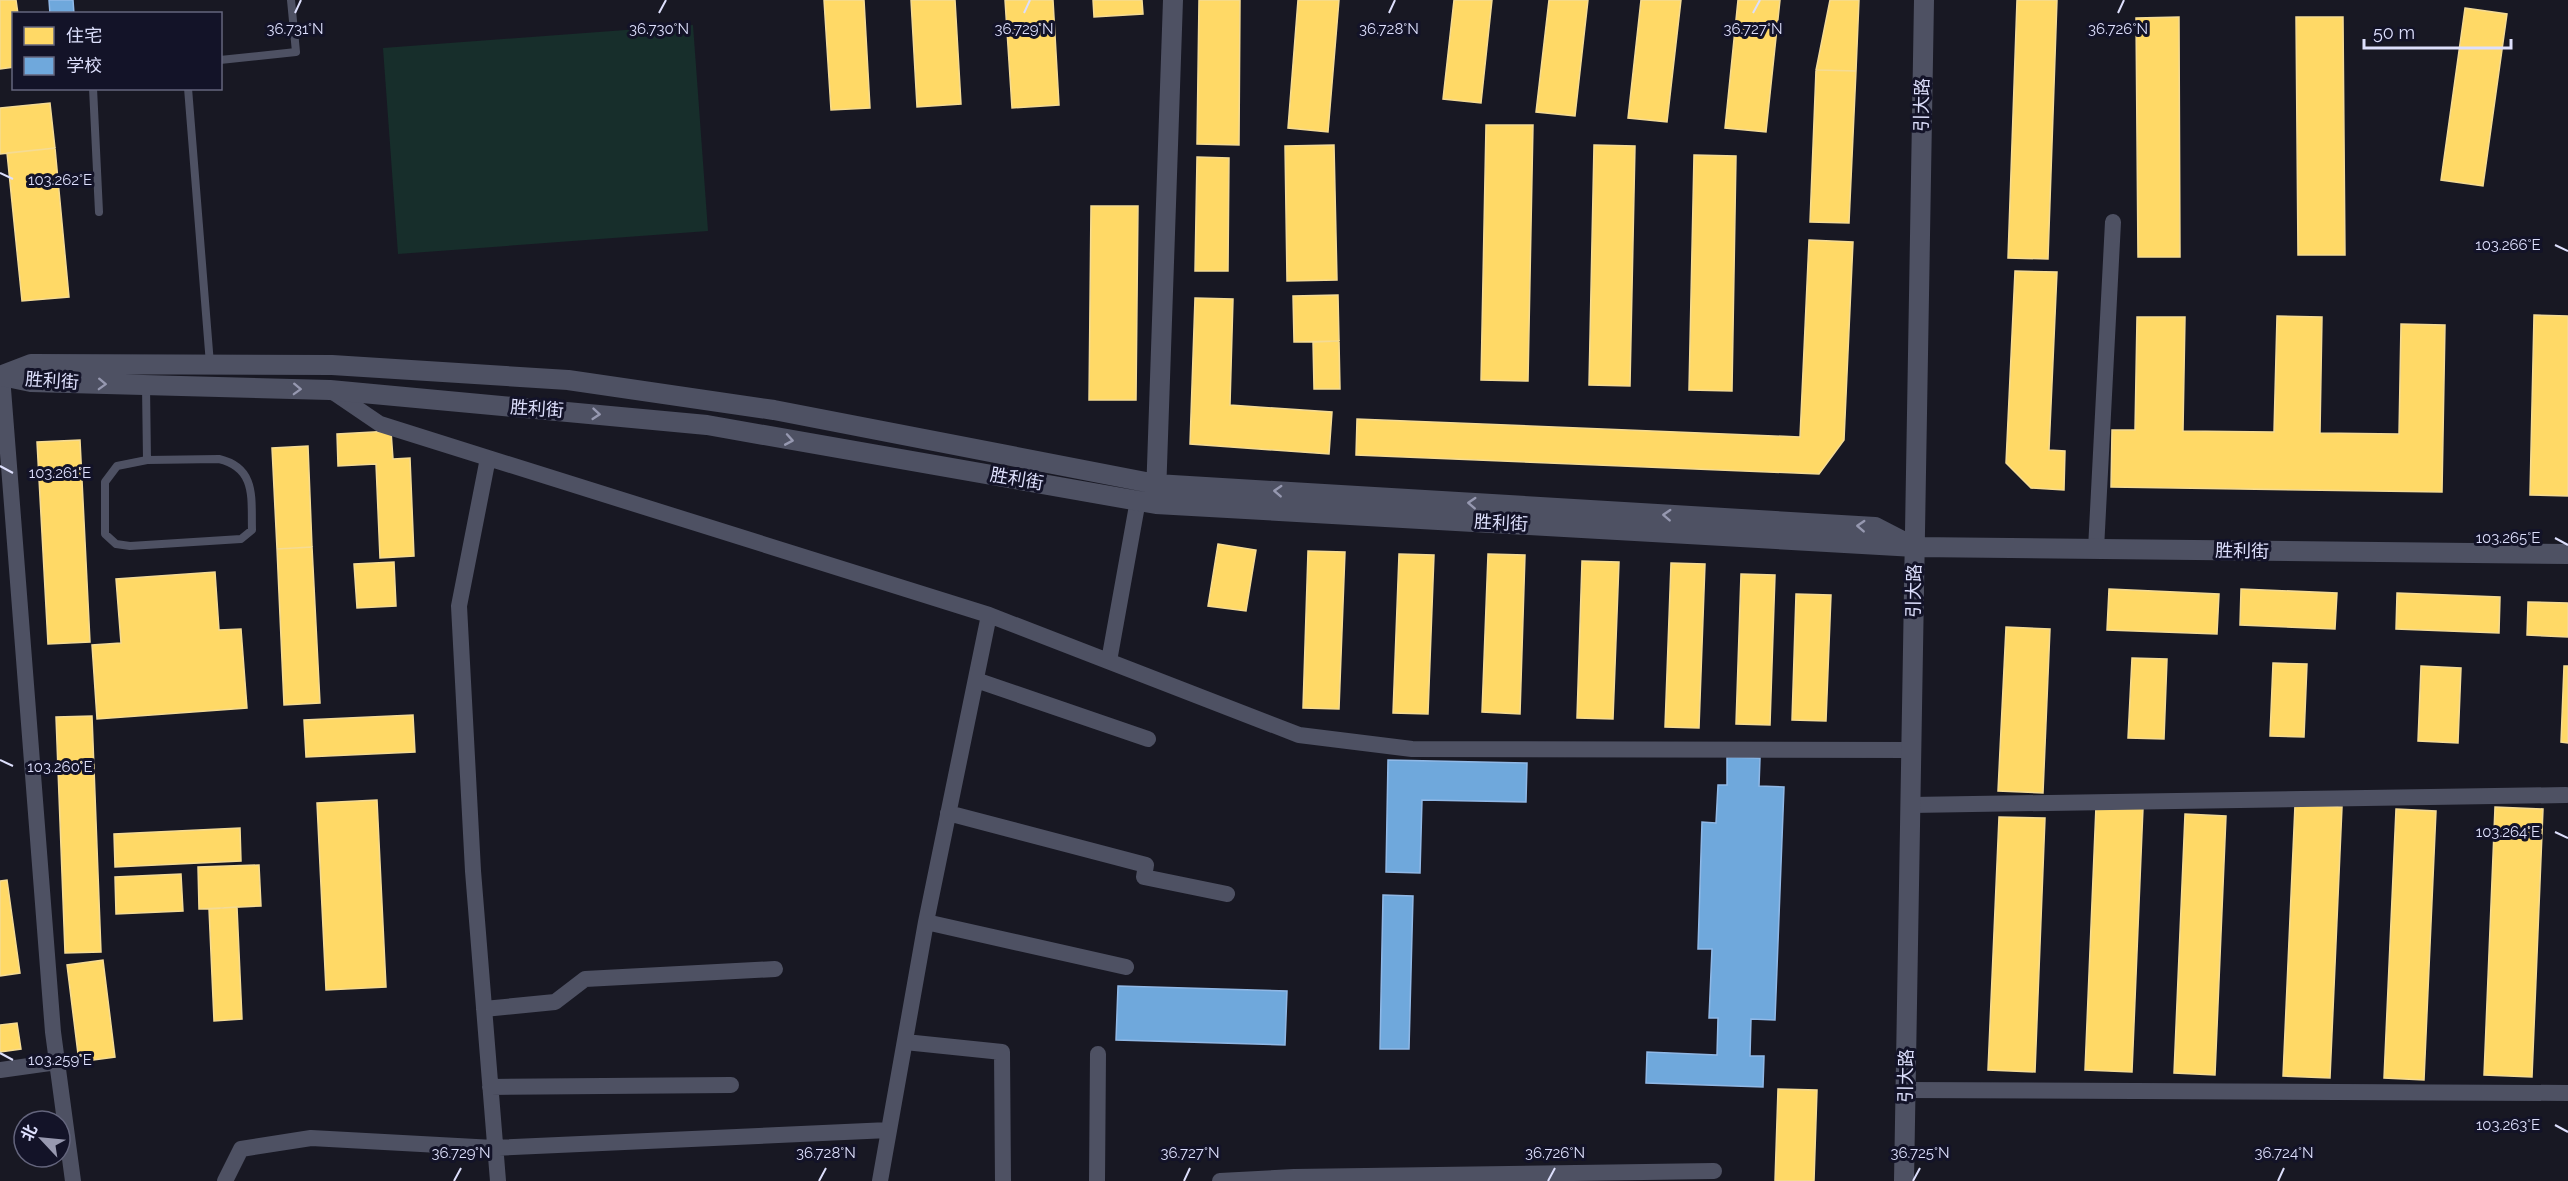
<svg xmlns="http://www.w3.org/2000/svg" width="2568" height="1181" font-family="Raleway,'Noto Sans SC',sans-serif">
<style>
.green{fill:#172e2b}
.homes{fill:#ffd966;stroke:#f5db93;stroke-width:1.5}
.schools{fill:#6fa8dc;stroke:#90b8e6;stroke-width:1.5}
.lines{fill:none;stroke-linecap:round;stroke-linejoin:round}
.service{stroke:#4e5163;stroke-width:8}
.minor{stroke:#4e5163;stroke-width:16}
.tertiary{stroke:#4e5163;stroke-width:20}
.oneway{stroke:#9698b0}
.ticks{fill:none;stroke:#dddffc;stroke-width:2}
.labels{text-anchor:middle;stroke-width:6;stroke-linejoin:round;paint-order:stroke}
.street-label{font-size:18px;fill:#dddffc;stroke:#131328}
.ticks-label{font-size:15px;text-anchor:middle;fill:#dddffc;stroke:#131328;stroke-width:6;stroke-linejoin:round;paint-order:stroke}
</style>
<rect width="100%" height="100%" fill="#181823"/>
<path class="green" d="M693,25l15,206 -310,23 -15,-206z"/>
<path class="homes" d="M0,0h16l2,14h-4v53l-14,2z
M824,0h40l6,108 -39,2z
M911,0h44l6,104 -44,3z
M1005,0h48l6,105 -47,3z
M1093,0h49l1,14 -49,3z
M1199,0h41l-1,145 -42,-1z
M1298,0h41l-11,132 -40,-4z
M1454,0h38l-11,103 -38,-4z
M1549,0h39l-13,116 -39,-4z
M1641,0h40l-14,122 -39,-4z
M1738,0h42l-14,132 -41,-4z
M1830,0h29l-3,71 -40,-1z
M2017,0h40l-9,259 -40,-1z
M2465,8l42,6 -24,172 -42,-6z
M2179,17l1,240h-42l-2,-239z
M2296,17h47l2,238h-47z
M1816,70l40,1 -7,152 -39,-1z
M50,103l5,45 -55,6v-46z
M1486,125h47l-5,256 -47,-1z
M1334,145l3,135 -50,1 -2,-135z
M1594,145l41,1 -5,240 -41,-1z
M55,148l14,149 -47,4 -15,-148z
M1694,155l42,1 -4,235 -43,-1z
M1197,157l32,1 -1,113h-33z
M1091,206h47l-2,194h-47z
M1809,240l44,2 -9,198 -25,34 -463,-19 1,-36 443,18z
M2015,271l42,1 -8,178 16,1 -1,39 -33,-2 -25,-25z
M1338,295l1,46 -45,1 -1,-46z
M1195,298l38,1 -3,106 102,7 -3,42 -139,-10z
M2534,315l34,1v180l-38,-1z
M2277,316l45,1 -2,116 79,1 2,-110 44,1 -3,167 -331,-5 1,-57h23l2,-113h48l-2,114 91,1z
M1339,341l1,48h-26l-1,-47z
M391,431l2,28 17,-1 4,98 -34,2 -4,-94 -38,2 -1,-32z
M80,440l10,202 -42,2 -11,-202z
M308,446l4,101 -35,2 -5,-101z
M1218,544l38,6 -10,61 -38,-5z
M312,547l8,156 -36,2 -7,-156z
M1308,551l37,1 -6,157 -36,-1z
M1399,554l35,1 -6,159 -35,-1z
M1488,554l37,1 -5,159 -38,-2z
M1582,561l37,1 -6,157 -36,-1z
M394,562l2,44 -39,2 -3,-44z
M1671,563l34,1 -6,164 -34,-1z
M215,572l4,58 22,-1 6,79 -150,11 -5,-74 29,-2 -5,-64z
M1741,574l34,1 -5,150 -34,-1z
M2109,589l110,5 -2,40 -110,-4z
M2241,589l96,4 -2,36 -95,-4z
M2397,593l103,4 -1,36 -103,-4z
M1796,594l35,1 -5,126 -34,-1z
M2528,602l40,1v34l-41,-2z
M2006,627l44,2 -7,164 -45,-2z
M2132,658l35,1 -3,80 -36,-1z
M2273,663l34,1 -3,73 -34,-1z
M2421,666l40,2 -3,75 -40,-2z
M2564,666h4v77l-7,-1z
M413,715l2,37 -109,5 -2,-37z
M92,716l9,236 -36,1 -9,-236z
M377,800l9,187 -60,3 -9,-187z
M2295,805l47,2 -12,271 -47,-2z
M2096,806l47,2 -11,264 -47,-2z
M2495,807l48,2 -11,268 -48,-2z
M2396,809l40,2 -12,269 -40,-2z
M2185,814l41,2 -11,259 -41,-2z
M1999,817l46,1 -10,254 -47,-2z
M240,828l1,33 -126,6 -1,-33z
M259,865l2,41 -62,3 -1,-42z
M181,874l2,37 -67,3 -1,-37z
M7,880l13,93 -20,3v-95z
M237,907l5,112 -28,2 -5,-112z
M103,960l12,97 -36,5 -12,-97z
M17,1023l4,26 -21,3v-27z
M1778,1089l39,1 -3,91h-39z"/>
<path class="schools" d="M49,0h24l1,14h-24z
M1727,757l33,1 -1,28 25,1 -9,233 -24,-1 -1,37h14l-1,31 -117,-4 1,-31 70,3 1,-37h-9l3,-69h-14l4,-127 14,1 2,-38h9z
M1388,760l139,3 -1,39 -104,-2 -2,73 -34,-1z
M1383,895l30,1 -4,153h-29z
M1118,986l169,5 -2,54 -169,-5z"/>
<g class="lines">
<path class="service" d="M220,60l76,-8 -5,-52
M93,88l6,124
M188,88l22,276
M146,386l1,74
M219,459c38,9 32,40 33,71l-11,9 -111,7 -14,-2 -11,-10v-52l12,-16 30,-6z"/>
<path class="minor" d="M2,376l51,656 20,149
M330,390l50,34 609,191 310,120 113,14 500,1
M488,458l-29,148 14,265 25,310
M2096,549l17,-327
M1109,661l29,-161
M976,680l172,59
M1911,805l655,-10
M948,813l198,52 -2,12 83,17
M926,922l200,45
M484,1009l71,-7 30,-23 190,-10
M905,1042l97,10 1,129
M0,1070l57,-8
M490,1087l241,-2
M1906,1090l662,3
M225,1181l16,-32 70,-11 183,10 395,-18
M880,1181l46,-259 63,-307
M1097,1181l1,-127
M1220,1181l74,-4 420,-6"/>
<path class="tertiary" d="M0,376l31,-12 301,1 236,15 206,30 382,74 719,43 31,16
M2,376l29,6 299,8 377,35 449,79 759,43 653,7
M1156,495l17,-495
M1904,1181l20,-1181"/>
</g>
<defs><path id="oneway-chevron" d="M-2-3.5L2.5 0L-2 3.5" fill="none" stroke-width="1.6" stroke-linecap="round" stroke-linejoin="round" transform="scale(1.5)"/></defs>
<g class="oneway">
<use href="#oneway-chevron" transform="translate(102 384) rotate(2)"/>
<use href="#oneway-chevron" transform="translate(297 389) rotate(2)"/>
<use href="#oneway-chevron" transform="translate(596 414) rotate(5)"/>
<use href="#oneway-chevron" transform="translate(789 440) rotate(10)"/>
<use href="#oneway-chevron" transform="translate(1278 491) rotate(-177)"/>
<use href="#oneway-chevron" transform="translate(1472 503) rotate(-177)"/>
<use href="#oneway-chevron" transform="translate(1667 515) rotate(-177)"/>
<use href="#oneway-chevron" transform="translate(1861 526) rotate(-177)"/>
</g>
<path class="ticks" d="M295,13l6,-13M659,13l7,-13M1024,13l6,-13M1389,13l6,-13M1753,13l7,-13M2118,13l6,-13M0,173l13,6M2555,245l13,6M0,466l13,7M2555,538l13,7M0,760l13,6M2555,832l13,6M0,1053l13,7M2555,1125l13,7M454,1181l7,-13M819,1181l7,-13M1184,1181l6,-13M1548,1181l7,-13M1913,1181l7,-13M2278,1181l6,-13"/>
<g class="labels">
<g class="street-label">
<text transform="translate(1922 105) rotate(-89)" y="6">引大路</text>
<text transform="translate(52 381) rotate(4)" y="6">胜利街</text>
<text transform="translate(537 409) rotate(4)" y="6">胜利街</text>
<text transform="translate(1017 479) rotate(10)" y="6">胜利街</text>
<text transform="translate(1501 523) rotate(3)" y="6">胜利街</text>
<text transform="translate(2242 551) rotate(1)" y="6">胜利街</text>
<text transform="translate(1914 591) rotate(-89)" y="6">引大路</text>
<text transform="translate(1906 1076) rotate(-89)" y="6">引大路</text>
</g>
</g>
<g class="ticks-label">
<text x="295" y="34">36.731°N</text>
<text x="659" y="34">36.730°N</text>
<text x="1024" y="34">36.729°N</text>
<text x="1389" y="34">36.728°N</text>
<text x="1753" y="34">36.727°N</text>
<text x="2118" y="34">36.726°N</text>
<text x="60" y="185">103.262°E</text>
<text x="2508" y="250">103.266°E</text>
<text x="60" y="478">103.261°E</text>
<text x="2508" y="543">103.265°E</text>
<text x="60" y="772">103.260°E</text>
<text x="2508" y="837">103.264°E</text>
<text x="60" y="1065">103.259°E</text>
<text x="2508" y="1130">103.263°E</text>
<text x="461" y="1158">36.729°N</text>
<text x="826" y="1158">36.728°N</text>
<text x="1190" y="1158">36.727°N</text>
<text x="1555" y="1158">36.726°N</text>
<text x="1920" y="1158">36.725°N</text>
<text x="2284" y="1158">36.724°N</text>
</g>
<rect x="12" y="12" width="210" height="78" fill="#131328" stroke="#64657d" stroke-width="1.5"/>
<rect x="24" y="27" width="30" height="18" fill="#ffd966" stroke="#64657d" stroke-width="1.5"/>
<text x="66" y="42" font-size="18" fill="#dddffc">住宅</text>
<rect x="24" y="57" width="30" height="18" fill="#6fa8dc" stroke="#64657d" stroke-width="1.5"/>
<text x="66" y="72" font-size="18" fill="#dddffc">学校</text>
<g transform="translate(42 1139) rotate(296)"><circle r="28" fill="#131328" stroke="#64657d" stroke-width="1.5"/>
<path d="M0-4.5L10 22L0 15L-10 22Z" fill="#9899b0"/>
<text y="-9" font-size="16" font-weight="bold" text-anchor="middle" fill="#dddffc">北</text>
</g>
<path d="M2364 39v9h147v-9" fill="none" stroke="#dddffc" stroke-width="3"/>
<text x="2373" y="39" font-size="18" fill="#dddffc" stroke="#131328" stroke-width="4.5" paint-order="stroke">50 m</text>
</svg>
